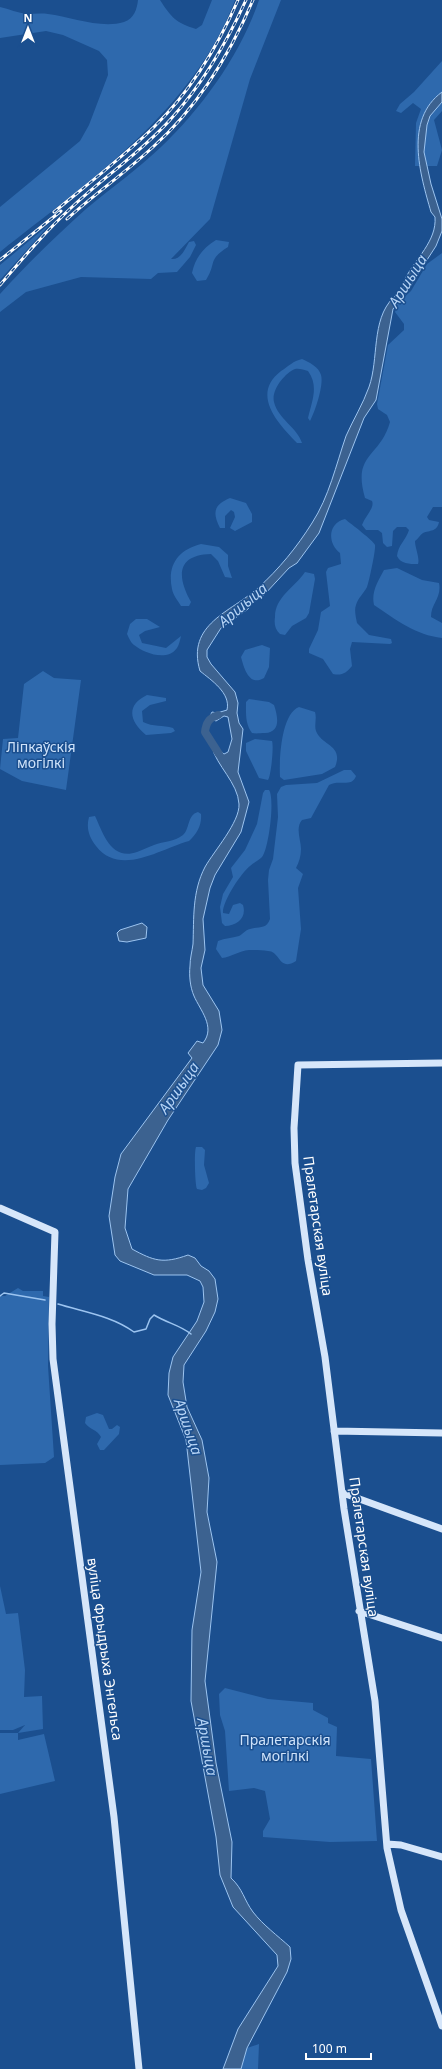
<svg xmlns="http://www.w3.org/2000/svg" width="442" height="2069" font-family="'Noto Sans',sans-serif">
<style>
.green{fill:#2e69ad}
.water{fill:#3c6290;stroke:#9cc4f0}
.lines{fill:none;stroke-linecap:round;stroke-linejoin:round}
.stream{stroke:#9cc4f0;stroke-width:1.5}
.river{stroke:#3c6290;stroke-width:8}
.secondary{stroke:#d6e6fa;stroke-width:7}
.rail-casing{stroke:#fff;stroke-width:3}
.rail{stroke:#1b4f8f;stroke-width:1.5;stroke-dasharray:4.5;stroke-linecap:butt}
.labels{text-anchor:middle;stroke-width:3;stroke-linejoin:round;paint-order:stroke}
.park-label{font-size:14px;fill:#cfe3fa;stroke:#1b4f8f}
.street-label{font-size:14px;fill:#fff;stroke:#1b4f8f}
.water-label{font-size:15px;font-style:italic;fill:#b5d3f5;stroke:#1b4f8f}
</style>
<rect width="100%" height="100%" fill="#1b4f8f"/>
<path class="green" d="M138,0h22c11,17 16,23 36,29l6,-4 10,-25h23c-42,111 -146,181 -235,252v-45l80,-66 9,-16 19,-50 -1,-15 -8,-9 -36,-16 -17,-4 -46,7v-31c9,2 18,6 27,7 7,0 14,-1 21,0 23,3 53,15 76,8 10,-3 13,-13 14,-22z
M259,0h22l-31,79 -40,140 -39,40c10,1 14,-10 18,-17l5,-1 2,4 -6,12 -13,15 -19,1 -7,6 -70,-2 -55,15 -26,20v-18c27,-30 56,-58 86,-85 25,-21 52,-40 75,-62 41,-39 80,-93 98,-147z
M442,61v50l-8,9 8,30 -5,16h-22l1,-43 5,-14 -8,-6 -12,10 -5,-2 4,-7 14,-12z
M52,222l-52,58v-15z
M216,240l13,2 -1,5c-21,13 -11,16 -22,33l-9,1 -5,-8c3,-15 11,-25 24,-33z
M442,253v254h-9l-6,10 2,3 10,2c-2,10 -9,8 -16,11 -3,2 -5,6 -8,8 0,7 5,17 3,23 -9,0 -17,0 -21,-8 1,-11 9,-16 12,-26l-3,-3h-9l-4,4 -1,15 -5,1 -4,-4 -1,-10 -4,-3h-12l-4,-5c3,-9 13,-17 10,-24l-7,-3c-13,-45 15,-40 25,-76l-3,-7 -9,-6 -1,-5 11,-59 16,-15v-6l-9,-12 4,-10 12,-11 16,-27z
M302,359c7,3 17,8 19,16 3,10 -6,37 -11,46l-2,-3c4,-17 11,-32 0,-47 -4,-1 -9,-3 -13,-2 -10,4 -24,21 -21,33 4,17 23,25 28,41h-5c-18,-19 -47,-48 -16,-72 8,-5 12,-10 21,-12z
M230,498l16,5 6,11v8l-17,9 -5,-3 5,-11 -1,-5 -3,-2 -6,6v12h-5c-8,-16 -6,-23 10,-30z
M345,519c6,5 29,22 30,26 1,4 -6,37 -8,42 -3,6 -9,11 -11,18 -2,5 0,13 1,18l12,12 22,4 1,4 -2,1 -38,-2 -2,7 2,17c-6,7 -10,10 -19,8l-10,-15 -14,-6v-4l9,-19 3,-18 9,-6 -4,-34 2,-4 13,-4 -1,-11c-13,-10 -12,-30 5,-34z
M201,544l18,3 9,8v11l4,12 -7,-1 -7,-16 -7,-7c-35,1 -34,23 -20,48l-2,4h-8c-3,-5 -8,-11 -9,-17 -5,-24 6,-39 29,-45z
M397,568l25,12 17,3c3,15 -8,20 -8,34l11,6v15c-26,-3 -46,-18 -68,-33 -3,-13 4,-24 10,-35z
M305,572l9,2 1,5 -6,34 -3,5 -14,8 -7,9 -5,-1c-5,-5 -6,-10 -5,-17 0,-20 19,-29 30,-45z
M136,619h11l13,8 -15,4 -6,4 3,8 24,5 15,-12c-1,4 -2,9 -4,12 -10,14 -33,5 -43,-3 -3,-2 -5,-7 -7,-11l3,-10z
M262,645l8,3 -1,19 -5,11c-15,9 -20,-10 -23,-21l4,-7z
M43,671l11,7 27,2 -15,110 -44,-9 -22,-12 3,-30 15,-1 6,-54z
M147,695l19,3v3l-16,4 -8,6 1,11c10,5 20,3 30,6l2,3 -4,2 -25,2c-17,-14 -20,-30 1,-40z
M249,699l20,3 5,3c4,12 7,27 -9,28 -5,0 -9,1 -13,0 -7,-9 -6,-20 -6,-31z
M299,707l16,5c2,7 -1,13 1,19 6,15 28,14 19,36l-13,7 -38,6 -4,-3c-1,-17 1,-63 19,-70z
M255,739l17,2c2,5 -1,35 -4,39l-9,-2 -13,-27v-8z
M344,770h7l5,6c-4,12 -18,3 -27,9l-18,33 -9,2c-7,8 -1,20 -1,29 0,7 -2,13 -5,19l7,6 -5,14 3,41 -5,32c-17,11 -16,-10 -28,-10 -6,-1 -14,-1 -19,-1 -10,1 -18,7 -27,8l-6,-9 2,-8c7,-3 14,-3 21,-5 4,-2 6,-6 11,-7 9,-3 16,1 20,-10l-2,-39 1,-10 4,-11 5,-42 -1,-23 4,-7 5,-2 31,-2z
M265,790h4c6,8 0,58 -7,67 -3,3 -9,6 -12,9 -9,7 -28,36 -27,47l6,1 4,-9 7,-2 3,2c4,13 -6,21 -18,21l-3,-3 -2,-16 3,-13 10,-17 -2,-9 14,-18 12,-26 6,-31z
M198,812l3,2c1,11 -4,20 -12,27 -29,8 -69,36 -93,5 -7,-9 -10,-18 -7,-29l6,-1c8,17 16,45 42,36 6,-2 11,-5 17,-7 10,-4 20,-3 29,-10 7,-6 4,-20 15,-23z
M196,1147h6l3,3 -1,15 5,18 -3,5 -4,2 -5,-1c-2,-3 -3,-37 -1,-42z
M18,1288l5,3h20v5l6,1 -1,69 6,91 -9,6 -45,2v-169h5z
M97,1413l6,2 6,14h3l5,-4 3,2 -1,7 -15,16h-4l-3,-6 4,-7c-4,-8 -11,-7 -16,-14l1,-6z
M0,1586l6,28 12,-1 7,57 -1,27 18,-1 1,33 -25,4v7l26,-6 11,47 -55,13v-61h18l7,-8 -12,5h-13z
M225,1688l43,11 45,4v7l15,8v5l9,4 -1,29 35,3 6,82 -47,1 -67,-5v-6l7,-12 -5,-28 -11,-3 -25,3 -4,-60 -5,-16 -1,-21z
M259,2044l-1,25h-17l6,-21z"/>
<path class="water" d="M442,92v10l-12,14 -3,9 -3,27 7,32 11,35v12l-6,15 -33,51 -10,12 -17,91 -12,18 -45,115 -22,30 -8,5 -25,27 -8,5 -8,9 -27,19 -14,22v7l4,7 24,28 3,11 -1,10 2,10 4,6 -5,43 11,30 -8,30 -26,43 -5,13 -7,31 2,31 -4,18 2,17 16,26 3,19 -4,15 -50,75 -40,69 -3,39 7,21c22,12 31,15 56,6l7,3 6,8 8,5 6,8 3,20 -3,13 -9,19 -22,34 -1,17 4,25 15,33 7,38 -2,34 10,50 -12,119 11,82 16,79 -1,36c12,11 13,22 22,34 10,13 25,24 37,35l1,12 -4,13 -40,76 -6,21h-18l15,-40 40,-63 -1,-11 -44,-48 -13,-32 -4,-38 -25,-136 1,-71 9,-58 -15,-132 -18,-45 1,-22 4,-16 24,-36 7,-19 -1,-15 -3,-6 -13,-6h-33l-34,-14 -5,-6 -6,-39 6,-39 6,-23 68,-92 3,-4 -4,-5 9,-12 6,2c13,-16 -3,-33 -9,-47 -4,-9 -5,-21 -4,-30 0,-8 2,-14 3,-22 1,-26 -1,-52 12,-77 9,-16 35,-45 34,-63 -1,-21 -23,-39 -27,-57l2,-1 10,8 4,-2 4,-13 -4,-22 -4,-1 -8,5 -7,-3 3,-6 5,1 10,-3c4,-17 -16,-30 -27,-39 -14,-47 31,-59 58,-83 21,-19 39,-41 54,-65 17,-26 24,-58 34,-87 7,-16 17,-32 23,-49 10,-28 2,-67 24,-89 3,-3 7,-5 10,-7 2,-5 0,-8 2,-12 10,-20 32,-38 30,-62l-4,-5c-11,-38 -27,-92 11,-120z
M142,923l5,4 -1,11 -19,4 -8,-1 -2,-8 3,-3z"/>
<g class="lines">
<path class="stream" d="M0,1296l4,-3 41,7
M58,1304c26,8 54,12 76,28l12,-3 4,-10 4,-4c13,8 26,10 37,19"/>
<path class="river" d="M218,715c-9,3 -12,8 -13,17l14,22"/>
<path class="secondary" d="M442,1063l-144,2 -4,63 1,35 13,97 17,97 19,152 31,192 12,147 14,62 41,116
M0,1208l55,24 -3,92 1,35 61,458 25,252
M334,1431l108,2
M343,1493l99,36
M359,1611l83,27
M387,1844l14,1 41,12"/>
<defs>
<path id="rail" d="M54,212c34,-28 69,-55 100,-85 36,-35 64,-81 84,-127
M67,219c28,-25 59,-47 86,-72 45,-40 77,-93 100,-147
M0,260l61,-49
M0,285c23,-27 46,-54 72,-78 32,-30 68,-54 98,-87 32,-35 56,-76 76,-120"/>
</defs>
<use href="#rail" class="rail-casing"/>
<use href="#rail" class="rail"/>
</g>
<g class="labels">
<g class="park-label">
<text x="41" y="752">Ліпкаўскія<tspan x="41" dy="16">могілкі</tspan></text>
<text x="285" y="1745">Пралетарскія<tspan x="285" dy="16">могілкі</tspan></text>
</g>
<g class="street-label">
<text transform="translate(318 1226) rotate(82)" y="5">Пралетарская вуліца</text>
<text transform="translate(364 1547) rotate(82)" y="5">Пралетарская вуліца</text>
<text transform="translate(105 1649) rotate(82)" y="5">вуліца Фрыдрыха Энгельса</text>
</g>
<g class="water-label">
<text transform="translate(408 281) rotate(-58)" y="5">Аршыца</text>
<text transform="translate(243 605) rotate(-40)" y="5">Аршыца</text>
<text transform="translate(179 1088) rotate(-55)" y="5">Аршыца</text>
<text transform="translate(188 1427) rotate(71)" y="5">Аршыца</text>
<text transform="translate(207 1747) rotate(80)" y="5">Аршыца</text>
</g>
</g>
<g transform="translate(28 28)" stroke="#1b4f8f" stroke-width="3" paint-order="stroke">
<path d="M0-3L7 15L0 10L-7 15Z" fill="#ffffff"/>
<text y="-6" font-size="11" font-weight="bold" text-anchor="middle" fill="#ffffff">N</text>
</g>
<path d="M306 2053v6h65v-6" fill="none" stroke="#ffffff" stroke-width="2"/>
<text x="312" y="2053" font-size="12" fill="#ffffff" stroke="#1b4f8f" stroke-width="3" paint-order="stroke">100 m</text>
</svg>
